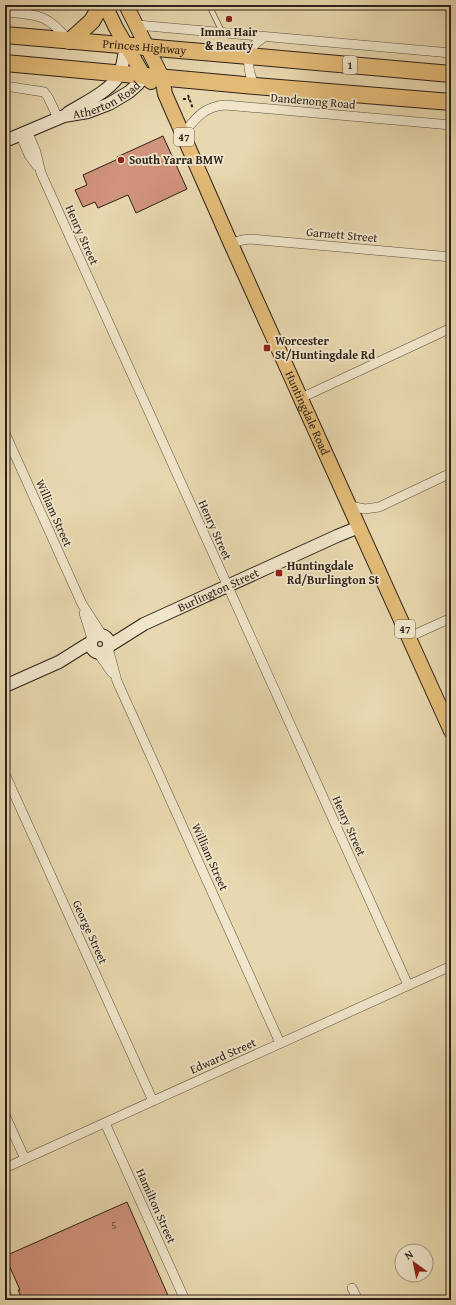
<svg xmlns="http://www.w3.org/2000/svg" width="456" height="1305" font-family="'Gentium Book Plus',serif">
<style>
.building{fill:#d0937b;stroke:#2d2119}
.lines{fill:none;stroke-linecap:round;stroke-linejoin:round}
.lane-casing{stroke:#5c4f3e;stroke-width:6}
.street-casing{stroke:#5c4f3e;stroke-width:10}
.secondary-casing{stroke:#2d2119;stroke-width:14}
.primary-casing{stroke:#2d2119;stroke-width:16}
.highway-casing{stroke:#2d2119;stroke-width:18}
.path{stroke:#2d2119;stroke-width:2;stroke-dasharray:3 2;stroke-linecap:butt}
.lane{stroke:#f0e6cb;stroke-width:4.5}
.street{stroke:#f0e6cb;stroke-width:9}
.secondary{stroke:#f0e6cb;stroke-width:12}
.primary{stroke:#e4bc78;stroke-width:14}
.highway{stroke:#e4bc78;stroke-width:16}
.poi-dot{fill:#8f2418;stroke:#f0e6cb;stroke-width:1.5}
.labels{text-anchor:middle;stroke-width:3.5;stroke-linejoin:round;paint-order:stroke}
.number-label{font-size:10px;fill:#563e32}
.shield{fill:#f0e6cb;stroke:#685c4e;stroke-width:1}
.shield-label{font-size:11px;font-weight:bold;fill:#2d2119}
.poi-label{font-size:12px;font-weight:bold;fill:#2d2119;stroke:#f0e6cb;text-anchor:start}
.street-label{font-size:12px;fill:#2d2119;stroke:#f0e6cb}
</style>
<rect width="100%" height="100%" fill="#e8d8af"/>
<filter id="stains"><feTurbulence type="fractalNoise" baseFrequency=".005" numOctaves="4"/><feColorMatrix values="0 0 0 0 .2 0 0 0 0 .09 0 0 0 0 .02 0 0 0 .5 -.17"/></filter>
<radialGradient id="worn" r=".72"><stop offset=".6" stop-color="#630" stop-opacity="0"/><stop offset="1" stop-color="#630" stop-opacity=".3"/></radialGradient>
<path class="building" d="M163,136l24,53 -51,24 -8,-18 -30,13 -3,-6 -12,5 -8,-17 12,-5 -4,-10 35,-16 -1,-2z
M127,1202l43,98h-147l-5,-10h2l-15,-34z"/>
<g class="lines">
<defs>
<path id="lane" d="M209,5l13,27"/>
<path id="street" d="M5,12c34,3 42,2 64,29
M137,25l314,28
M5,86l39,6 4,5 10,21
M255,86c-6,-11 -9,-26 -3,-38 2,-4 8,-8 12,-11
M27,131l9,21 5,21 367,812
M20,134l9,21 8,11
M183,134c13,-16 20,-27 42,-29l226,20
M231,244l11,-4 8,-1 201,18
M301,398l150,-70
M5,433l77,171 20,31
M350,506l15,3 14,-2 72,-34
M84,613l8,26
M409,637l42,-19
M108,648l9,33 163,362
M98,653l14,20
M5,774l148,327
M5,1115l20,44
M105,1123l80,177
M5,1168l446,-202
M352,1288l6,12
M5,1292l4,8"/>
<g id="secondary">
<path d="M68,113c14,-9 46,-24 52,-40 3,-8 4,-18 6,-27"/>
<path id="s1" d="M5,141l59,-25 24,-4 21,-8 20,-12 9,-8 6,-8"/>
<circle cx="100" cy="644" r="9"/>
<path id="s2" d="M109,646l35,-22 193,-88 22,-9"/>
<path d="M5,686l54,-24 32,-20"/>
</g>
<g id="primary">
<path d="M105,5l11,23 28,48 7,6"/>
<path id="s3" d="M126,5l36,72 3,17 66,150 220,487"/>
</g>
<g id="highway">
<path id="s4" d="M5,35l244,21 202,18"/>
<path d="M70,41l22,-20 9,-16"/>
<path d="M5,63l250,23 196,16"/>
</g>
</defs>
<use href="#lane" class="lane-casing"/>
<use href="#street" class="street-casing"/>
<use href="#secondary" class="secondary-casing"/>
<use href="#primary" class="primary-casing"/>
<use href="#highway" class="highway-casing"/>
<path class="path" d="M188,95l5,14
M183,99h6"/>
<use href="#lane" class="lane"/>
<use href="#street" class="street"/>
<use href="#secondary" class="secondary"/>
<use href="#primary" class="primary"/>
<use href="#highway" class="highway"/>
</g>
<g class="poi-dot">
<circle cx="229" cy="19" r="4"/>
<circle cx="121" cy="160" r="4"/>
<rect x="263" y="344" width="8" height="8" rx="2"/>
<rect x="275" y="569" width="8" height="8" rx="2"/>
</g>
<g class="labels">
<g class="number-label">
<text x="114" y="1229">5</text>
</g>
<g class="shield">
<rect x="343" y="56" width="14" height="18" rx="3"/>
<rect x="174" y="128" width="20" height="18" rx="3"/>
<rect x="395" y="620" width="20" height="18" rx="3"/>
</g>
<g class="shield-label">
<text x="350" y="69">1</text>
<text x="184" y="141">47</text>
<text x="405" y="633">47</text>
</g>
<g class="poi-label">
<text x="229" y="36" text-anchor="middle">Imma Hair<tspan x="229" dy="14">&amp; Beauty</tspan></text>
<text x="129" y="164">South Yarra BMW</text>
<text x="275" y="345">Worcester<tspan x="275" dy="14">St/Huntingdale Rd</tspan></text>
<text x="287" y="570">Huntingdale<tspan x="287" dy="14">Rd/Burlington St</tspan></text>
</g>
<g class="street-label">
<text dy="4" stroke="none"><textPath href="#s4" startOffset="140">Princes Highway</textPath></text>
<text dy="4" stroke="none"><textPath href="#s1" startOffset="110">Atherton Road</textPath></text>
<text transform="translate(313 101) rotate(5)" y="4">Dandenong Road</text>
<text transform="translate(82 235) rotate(66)" y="4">Henry Street</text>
<text transform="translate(342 235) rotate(5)" y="4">Garnett Street</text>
<text dy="4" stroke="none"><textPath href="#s3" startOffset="447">Huntingdale Road</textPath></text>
<text transform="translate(54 513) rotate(66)" y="4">William Street</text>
<text transform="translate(215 530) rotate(66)" y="4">Henry Street</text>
<text dy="4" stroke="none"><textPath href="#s2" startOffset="123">Burlington Street</textPath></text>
<text transform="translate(349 826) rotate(66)" y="4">Henry Street</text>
<text transform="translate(210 857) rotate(66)" y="4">William Street</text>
<text transform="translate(90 932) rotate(66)" y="4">George Street</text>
<text transform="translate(223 1056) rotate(-24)" y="4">Edward Street</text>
<text transform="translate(156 1206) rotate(66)" y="4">Hamilton Street</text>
</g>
</g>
<rect width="456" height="1305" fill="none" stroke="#e8d8af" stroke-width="20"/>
<rect x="6" y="6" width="444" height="1293" fill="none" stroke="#2d2119" stroke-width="2"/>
<rect x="10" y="10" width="436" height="1285" fill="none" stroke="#2d2119"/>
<g transform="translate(414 1263) rotate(327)"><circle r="19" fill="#f0e6cb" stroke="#a29784"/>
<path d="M0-3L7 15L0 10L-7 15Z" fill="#8f2418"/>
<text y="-6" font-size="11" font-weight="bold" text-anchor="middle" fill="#2d2119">N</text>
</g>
<rect width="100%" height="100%" filter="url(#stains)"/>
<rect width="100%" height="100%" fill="url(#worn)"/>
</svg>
